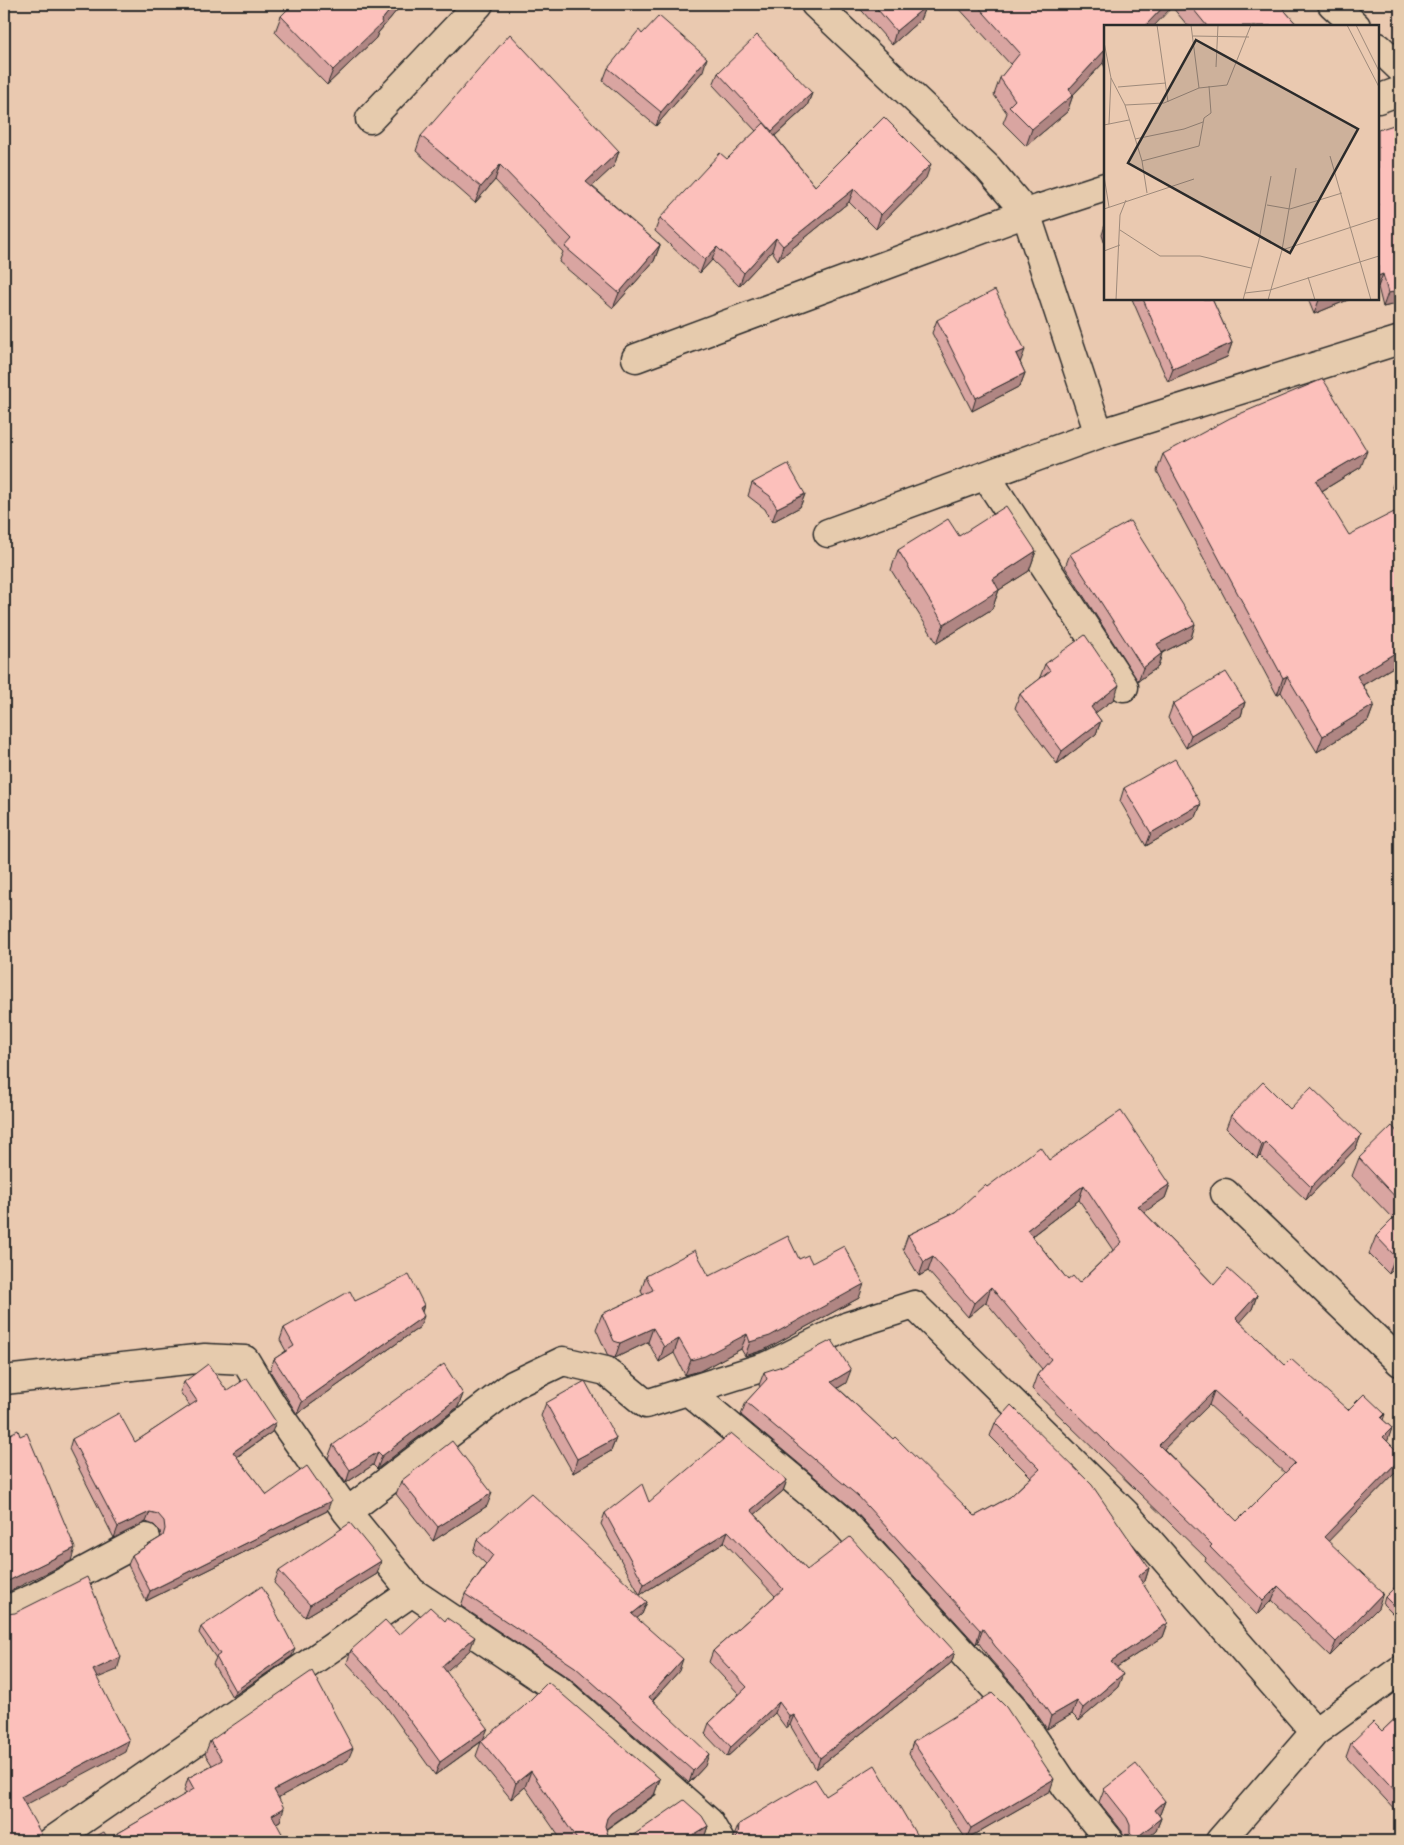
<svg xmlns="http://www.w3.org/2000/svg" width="1404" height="1845" font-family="'Shantell Sans',sans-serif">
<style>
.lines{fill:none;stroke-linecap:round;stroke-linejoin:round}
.minor-casing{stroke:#2b2b2b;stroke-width:31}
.minor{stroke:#e6cbad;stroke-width:28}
.wall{fill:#d9a5a1;stroke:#2b2b2b;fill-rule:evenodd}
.shaded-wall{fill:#b08683;stroke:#2b2b2b}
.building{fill:#fcc0bb;stroke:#2b2b2b;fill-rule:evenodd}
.inset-road{fill:none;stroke:#9e8a7b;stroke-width:1}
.view{fill:#2b2b2b;fill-opacity:0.15;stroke:#2b2b2b;stroke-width:2.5}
.inset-edge{fill:none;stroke:#2b2b2b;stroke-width:2.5}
</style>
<rect width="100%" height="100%" fill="#eac9b0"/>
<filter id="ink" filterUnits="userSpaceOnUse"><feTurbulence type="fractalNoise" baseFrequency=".02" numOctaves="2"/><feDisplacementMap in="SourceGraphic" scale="10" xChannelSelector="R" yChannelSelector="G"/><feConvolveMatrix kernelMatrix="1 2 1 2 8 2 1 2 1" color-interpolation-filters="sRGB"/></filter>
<g filter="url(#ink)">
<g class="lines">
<defs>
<path id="minor" d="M815,4l173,164 38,45 73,221
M1332,4l24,22
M1378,47l22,21
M1378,99l22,-8
M370,119l109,-115
M636,358l390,-145 79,-26
M986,476l138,211
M828,533l271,-99 301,-94
M1225,1193l175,169
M4,1380l201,-22 40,2 27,45 75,107 65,80 148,99 149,131 11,19
M688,1391l154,129 172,189 53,79 43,53
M347,1512l166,-127 50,-24 43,10 40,33 124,-39 78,-39 66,-21 211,208 190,219
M4,1611l32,-14 110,-59
M52,1841l360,-249
M615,1841l63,-44
M1220,1841l95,-109 85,-62"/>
</defs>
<use href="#minor" class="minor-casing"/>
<use href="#minor" class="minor"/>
</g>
<path class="wall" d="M293,4h109l-24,29 -2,5 -49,47 -52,-53 6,-16z
M856,4h67l2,3 -5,13 -28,25z
M955,4h324l19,22h-110l-16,-19 -67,19v41l-2,-4 -30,32 -6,17 -41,34 -23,-23 4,-10 -13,-18 6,-17 11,-13z
M642,34l61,37 -47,55 -53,-45 5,-13z
M718,73l94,20 -5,13 -32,30 40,50 111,-8 -50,51 -27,-27 -71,58 -6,-9 -33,35 -27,-26 -12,13 -45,-42 5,-13 67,-59 29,-28 -43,-46z
M1400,123v180l-17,4 -5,-20z
M421,136l198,15 -5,15 -22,20 68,59 -6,16 -41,47 -54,-46 4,-10 -68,-72 -20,23 -59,-52z
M1105,225v20l-3,-10z
M1132,299h80l20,44 -5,14 -59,25z
M1308,299h42l-36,15z
M937,320l83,42 5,11 -5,13 -48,25 -40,-78z
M1163,454l198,13 -39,24 78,172 -37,22 11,20 -6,16 -51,31 -36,-60 -4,3 -120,-224z
M1400,470v33l-8,-16 6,-16z
M752,483l53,11 -5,13 -28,15 -7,-13 -17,-13z
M959,536l77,15 -7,20 -30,19 -7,19 -55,34 -46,-73 7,-20z
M1070,554l125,70 -4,14 -29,15 -4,14 -20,14 -73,-114z
M1045,664l69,35 -19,14 6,8 -5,13 -39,30 -42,-56 5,-14 21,-16 -1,-1z
M1245,702l-4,14 -55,32 -18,-30 5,-14z
M1124,788l77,16 -5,13 -50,29 -26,-45z
M1290,1109l71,26 -5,13 -50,52 -46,-44 -3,3 -31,-31 5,-13z
M1400,1135v128l-11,11 -20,-20 7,-18 17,-17 -41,-43 7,-18z
M1049,1160l121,24 -5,14 -21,14 70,73 43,10 -5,14 -12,13 45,43 63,45 37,4 -2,6 9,8 -5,13 13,13v9l-3,8 -69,70 50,67 -48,48 -58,-56 -15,15 -52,-54 1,-3 -174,-169 5,-14 5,-6 -56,-67 -18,15 -40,-46 -9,5 -16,-27 5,-14 47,-23 32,-25zM1079,1200l34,50 -34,33 -11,-3 -36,-44zM1209,1405l76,68 -48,48 -73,-72z
M799,1259l13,4 47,35 -95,52 -19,6 -4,-7 -41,22 -15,4 -11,-22 -15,9 -11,-20 -33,16 -7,-2 -12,-27 6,-15 41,-19 -2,-4 5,-15h63z
M355,1301l69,4 -2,7 -2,15 -123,87 -27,-43 4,-12 12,-8 -6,-11 4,-12z
M764,1372l82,11 -8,5 137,128 35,-19 21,-20 -41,-41 5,-13 154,145 -4,13 -3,2 26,40 -5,14 -46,30 1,20 -39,34 -7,-7 -25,15 -20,-29 -37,-41 -12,-17 -2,2 -123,-135 -112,-94 5,-13 14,-15 -1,-2z
M184,1382l43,9 45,41 -35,25 30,38 60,16 -181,90 -18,-36 4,-10 29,-18 -1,-6 -6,-6 -8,-3 -32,16 -45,-89 3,-10 63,3 55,-36 -10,-14z
M463,1394l-5,13 -81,62 -4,-4 -27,18 -18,-25 5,-13z
M546,1403l70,35 -5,13 -38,22 -32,-57z
M787,1480l-4,11 -28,23 52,56 148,82 -4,11 -135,106 -26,-44 -4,3 -11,-15 -48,44 -22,-23 4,-11 30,-29 -30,-32 4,-11 62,-55 -51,-54 -84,53 -39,-71 4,-11 44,-11z
M401,1481l86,25 -54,35 -37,-47z
M477,1540l170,62 -5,12 -5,4 42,53 -26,29 52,66 -16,17 -119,-104 -109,-73 4,-12 21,-30 -13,-12z
M279,1571l98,3 -72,43 -31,-34z
M1400,1582v39l-17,-17 2,-7z
M201,1627l91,29 -60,41 -19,-33 3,-6 -17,-25z
M399,1635l71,15 -24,21 38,68 176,40 -6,16 -48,33 2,7 6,4 8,2 86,-15 -5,15h-141l-37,-54 -14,12 -35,-43 5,-14 -46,33 -52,-73 -36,-39 4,-13z
M1400,1714v101l-54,-58 5,-14 31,-12z
M210,1741l138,19 -69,37 1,24 -4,2 -168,16 78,-45 -2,-3 4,-13 24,-13 -7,-11z
M913,1742l137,49 -84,48 -57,-85z
M1104,1789l61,12 -5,13 -1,1 2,3 -5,13 -12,10h-19v-3l-3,-7 -23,-29z
M826,1796l94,45 -186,-1v-4l5,-12z"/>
<path class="shaded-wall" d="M395,4h7l-24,29 -2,5 -49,47 6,-15 48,-49z
M1166,4h7l-1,3 -18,19h-9z
M925,7l-5,13 -28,25 4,-14z
M1105,50v6l-2,7 -33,35 3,-3 -6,17 -41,34 6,-17z
M707,58l-4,13 -47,55 5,-14z
M812,93l-5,13 -40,37 5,-12z
M619,151l-5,15 -33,31 5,-15z
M931,164l-5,14 -50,51 5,-14z
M500,165l-5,15 -20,23 6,-16z
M854,189l-5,13 -71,58 5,-14z
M776,238l-4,13 -33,35 5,-13z
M660,245l-6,16 -41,47 6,-15z
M717,247l-5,13 -12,13 5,-13z
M1383,274l-5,13v-11z
M1400,291v12l-17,4 5,-14z
M1323,299h27l-36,15 5,-14z
M1232,343l-5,14 -59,25 5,-13z
M1025,350l-5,13 -4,-9z
M1025,373l-5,13 -48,25 4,-13z
M1367,451l-6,16 -51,31 6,-17z
M805,494l-5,13 -28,15 5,-14z
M1036,551l-7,20 -30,19 -7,19 -55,34 7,-19 49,-45z
M1400,608v13l-6,-10z
M1195,624l-4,14 -39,20 5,-14z
M1400,650v13l-49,29 6,-16z
M1162,653l-4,14 -20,14 5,-13z
M1287,676l-6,16 -4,3 6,-17z
M1119,685l-5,14 -28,21 5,-13z
M1245,702l-4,14 -55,32 5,-13z
M1374,705l-6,16 -51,31 6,-16z
M1101,721l-5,13 -39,30 5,-13z
M1201,804l-5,13 -50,29 5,-13z
M1361,1135l-5,13 -50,52 5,-13z
M1265,1142l-5,14 -3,3 5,-14z
M1170,1184l-5,14 -32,22 5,-14z
M1084,1185l-5,15 -58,44 6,-14z
M1400,1251v12l-11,11 6,-18z
M933,1257l-5,14 -9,5 5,-14z
M864,1284l-5,14 -95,52 -19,6 5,-14z
M991,1287l-5,15 -18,15 6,-14z
M1257,1295l-5,14 -21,24 5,-15z
M424,1305l-4,12v-9z
M424,1316l-4,11 -123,87 5,-12z
M653,1328l-5,14 -33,16 5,-15z
M747,1334l-6,15 -41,22 -15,4 6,-15z
M679,1339l-5,14 -15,9 5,-15z
M851,1370l-5,13 -20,12 5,-13z
M1214,1391l-5,14 -55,54 5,-14z
M463,1394l-5,13 -81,62 5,-13z
M276,1422l-4,10 -43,30 4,-10z
M1392,1428l-5,15 -4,-6z
M616,1438l-5,13 -38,22 4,-14z
M378,1452l-5,13 -27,18 4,-13z
M1400,1459v4l-3,8 -78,80 5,-14z
M787,1480l-4,11 -36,30 4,-11z
M492,1493l-5,13 -54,35 5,-14z
M331,1501l-4,10 -181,90 4,-10z
M150,1512l-4,10 -32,16 4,-11z
M728,1531l-4,11 -84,53 4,-11z
M75,1548l-4,13 -67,33v-11z
M381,1561l-4,13 -72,43 5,-12z
M1149,1568l-4,13 -12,9 5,-14z
M1278,1586l-6,14 -15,15 6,-14z
M1383,1593l-5,15 -48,48 6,-14z
M647,1602l-5,12 -14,12 4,-12z
M1168,1623l-5,14 -57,37 5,-13z
M983,1629l-5,13 -2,2 4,-14z
M475,1637l-5,13 -32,29 4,-13z
M295,1649l-3,7 -60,41 3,-6z
M955,1652l-4,11 -135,106 4,-11z
M121,1657l-4,13 -29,12 5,-12z
M683,1659l-4,12 -34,38 4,-12z
M1123,1674l-5,13 -39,34 4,-13z
M1077,1701l-5,13 -25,15 4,-13z
M779,1702l-4,11 -48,44 4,-10z
M794,1715l-4,10 -4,3 4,-11z
M488,1728l-5,12 -48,35 5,-13z
M129,1740l-4,12 -109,58 5,-13z
M353,1748l-5,12 -78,42 4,-12z
M709,1754l-4,12 -16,17 4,-12z
M531,1771l-6,16 -14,12 5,-16z
M660,1779l-6,16 -48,34 -5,5 6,-16 4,-5z
M1054,1779l-4,12 -84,48 5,-11z
M1165,1801l-5,13 -10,9 5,-13z
M284,1808l-4,13 -12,6 4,-12z
M1161,1818l-5,13 -12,10h-10l1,-2z
M708,1826l-5,15h-20z"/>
<path class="building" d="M293,4h102l-14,17 1,2 -49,47 -52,-54z
M873,4h50l2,3 -29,24z
M976,4h190l-21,22h-40v24l-36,39 4,6 -41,34 -23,-23 6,-6 -15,-22 20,-25z
M1189,4h90l19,22h-91z
M659,16l48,42 -46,54 -53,-44 31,-38 3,4z
M510,34l109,117 -33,31 74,63 -41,48 -54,-46 7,-8 -72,-74 -19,22 -60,-51z
M757,35l55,58 -40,38 -54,-58z
M884,117l47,47 -50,51 -27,-26 -71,57 -7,-8 -32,35 -27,-26 -12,13 -45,-42 60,-65 7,6 37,-36 51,63z
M1400,123v168l-12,2 -5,-19 -5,2v-146z
M995,290l30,60 -9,4 9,19 -49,25 -39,-78z
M1143,299h69l20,44 -59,26z
M1323,379l44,72 -51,30 33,54 51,-26v99l-6,3 6,10v29l-43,26 17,29 -51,31 -36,-60 -4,2 -120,-224 67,-36z
M788,464l17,30 -28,14 -7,-12 -18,-13z
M1006,506l30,45 -43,28 6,11 -55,34 -46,-74 50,-31 11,17z
M1130,521l65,103 -38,20 5,9 -19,15 -73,-114z
M1085,635l34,50 -28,22 10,14 -39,30 -42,-57 30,-23 -5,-7z
M1226,672l19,30 -54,33 -18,-31z
M1175,759l26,45 -50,29 -27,-45z
M1263,1082l27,27 21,-22 50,48 -50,52 -46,-45 -3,3 -31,-30z
M1121,1111l49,73 -32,22 76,79 14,-16 29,26 -21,23 49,47 6,-6 57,51 16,-16 21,20 -4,4 11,10 -9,9 17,17v5l-76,78 59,56 -47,49 -58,-56 -15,15 -53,-54 2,-2 -175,-170 14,-16 -60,-72 -17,16 -41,-46 -9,5 -16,-27 47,-23 30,-27 2,2 53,-40 9,13zM1084,1185l38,57 -43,41 -6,-7 -5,4 -41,-50zM1214,1391l81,72 -58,58 -78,-76z
M1392,1126l8,9v67l-41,-44z
M1400,1212v39l-5,5 -19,-20z
M788,1236l11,23 9,-4 4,8 32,-17 20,38 -94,52 -20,6 -3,-8 -42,22 -14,4 -12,-21 -15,8 -11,-19 -33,15 -6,-2 -12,-27 51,-24 -7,-14 49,-26 14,26z
M409,1275l15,30 -4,3 4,8 -122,86 -28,-43 20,-13 -10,-18 66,-37 5,10z
M832,1340l19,30 -20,12 62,57 2,-2 80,79 35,-19 30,-28 -45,-46 16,-18 81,80 57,83 -11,8 30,47 -57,38 12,13 -40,34 -6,-7 -26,15 -19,-29 -37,-41 -12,-17 -3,1 -122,-134 -112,-94 21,-23 -3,-7 18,-6z
M208,1364l19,27 20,-13 29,44 -43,30 34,43 40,-29 24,35 -181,90 -18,-36 31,-19 2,-7 -1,-8 -6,-7 -8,-2 -32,15 -46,-88 47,-26 16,29 62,-41 -13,-19z
M444,1364l19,30 -81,62 -4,-4 -28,18 -17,-25z
M585,1381l31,57 -39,21 -31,-56z
M18,1430l2,6 7,-3 48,115 -71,35v-146z
M731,1433l56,47 -36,30 56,60 43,-33 105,115 -135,106 -26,-43 -4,2 -11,-15 -48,45 -22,-24 38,-36 -34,-36 70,-62 -55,-58 -84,53 -39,-71 37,-29 7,18z
M452,1441l40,52 -54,34 -37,-46z
M531,1493l116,109 -15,12 51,45 -34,38 60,57 -16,17 -118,-104 -110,-73 28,-39 -16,-15z
M350,1523l31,38 -71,44 -31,-34z
M87,1577l34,80 -28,13 36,70 -108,57 24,44h-41v-228l2,1 9,-1z
M1400,1582v30l-15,-15z
M262,1586l33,63 -60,42 -19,-34 4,-3 -19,-27z
M430,1607l15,14 2,-3 28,19 -33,29 46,62 -48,34 -53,-73 -36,-39 34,-30 14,15z
M312,1671l41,77 -79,42 10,18 -12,7 14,26h-199l17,-9 4,7 86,-50 -6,-11 34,-18 -12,-19z
M548,1682l112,97 -49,34 -4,5 -2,8 3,9 6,4 8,2 7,-3 55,-38 18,16 6,10 -25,15h-105l-47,-70 -15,12 -35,-42 41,-33z
M992,1693l14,14 48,72 -83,49 -58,-86z
M1400,1714v82l-49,-53 22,-21 9,9z
M1136,1764l29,37 -10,9 6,8 -26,21 -5,-7v-7l-3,-7 -23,-29z
M875,1765l45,76h-187l5,-5 1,-12 76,-45 11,17z
M450,1834l4,7h-16z
M713,1839l6,2h-10z"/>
</g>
<g transform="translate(1104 25)">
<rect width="275" height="275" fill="#eac9b0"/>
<path class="inset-road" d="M53,0l11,77M87,0l8,63M243,0l32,62M252,0l23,46M89,11l56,1M0,17l7,36 -2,46M112,42l2,-42M7,53l14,27 17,56 5,32M14,62l48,-4M21,80l39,-2 35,-15 28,-3 24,-60M0,100l25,-5M31,114l49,-10 19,-7M226,131l41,144M38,136l57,-15 5,-28 7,-5 -2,-27M0,151l5,31M163,180l23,4 52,-16M0,184l90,-30M16,205l40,26h40l51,12M178,225l97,-32M0,226l16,-6M204,252l7,23M141,268l25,-3 109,-34M12,275l4,-85 6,-15M139,275l16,-60 12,-64M164,275l14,-50 14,-82"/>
<path class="view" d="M92,15l162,89 -68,124 -162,-90z"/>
<rect width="275" height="275" class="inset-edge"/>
</g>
<rect width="1404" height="1845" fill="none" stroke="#e6cbad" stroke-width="20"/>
<rect x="10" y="10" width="1384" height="1825" fill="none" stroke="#2b2b2b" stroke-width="2" filter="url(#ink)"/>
</svg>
